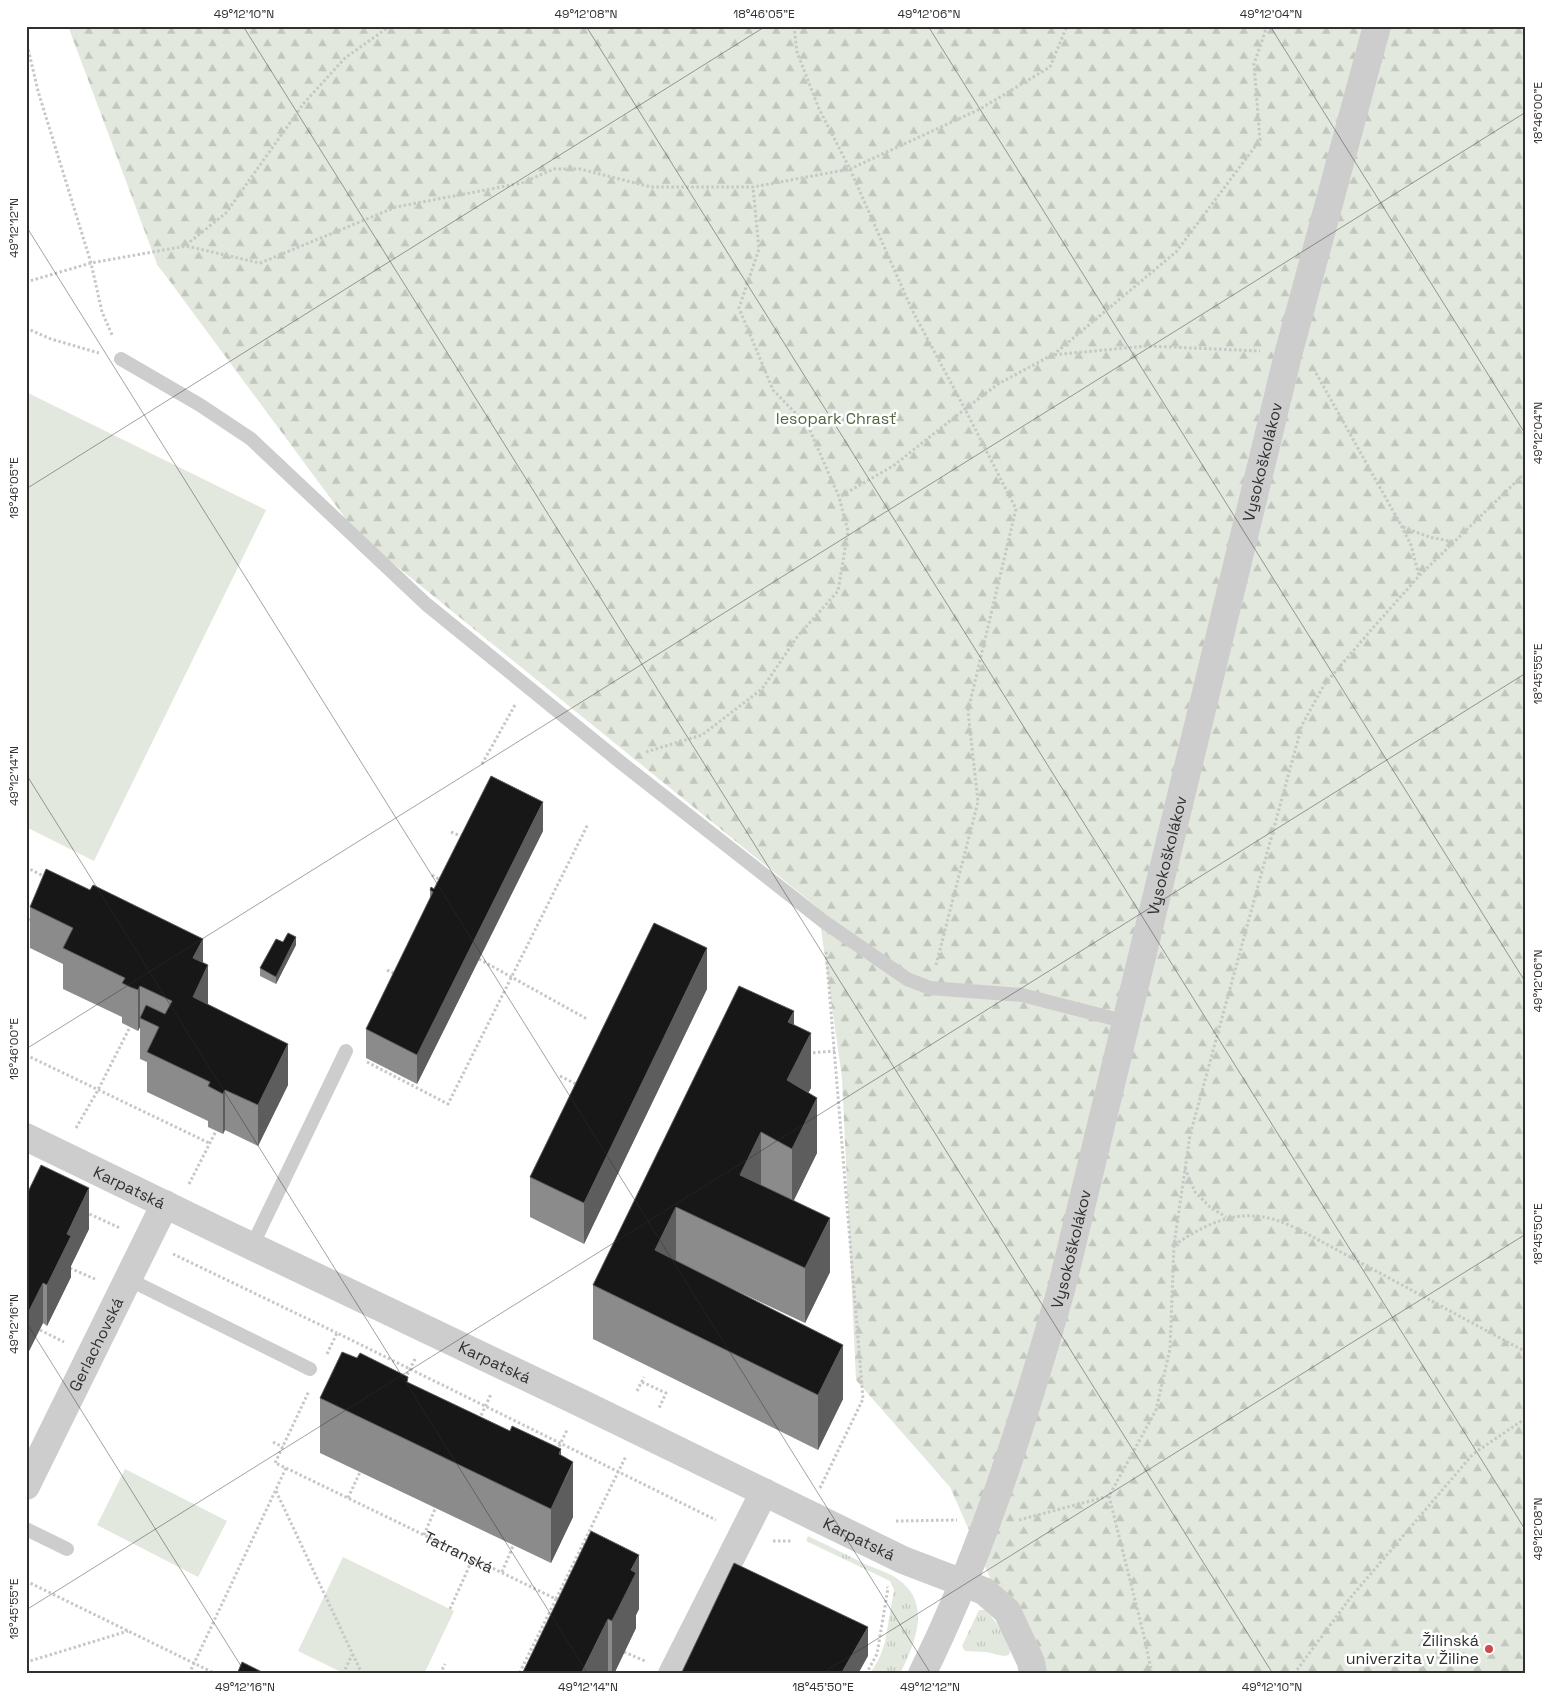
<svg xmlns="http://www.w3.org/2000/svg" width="1552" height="1700" font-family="'Space Grotesk',sans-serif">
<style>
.grass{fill:url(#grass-tufts)}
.forest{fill:url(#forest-firs)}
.garden{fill:#e2e8dd}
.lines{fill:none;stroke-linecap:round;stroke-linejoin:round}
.path{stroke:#c7c7c7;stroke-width:3;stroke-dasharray:2.5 2.5;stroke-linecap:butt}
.service{stroke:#cdcdcd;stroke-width:14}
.minor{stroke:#cdcdcd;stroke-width:28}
.wall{fill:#8b8b8b}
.shaded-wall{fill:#5d5d5d}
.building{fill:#171717;stroke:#5d5d5d}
.ticks{fill:none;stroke:#303030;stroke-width:1;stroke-opacity:0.45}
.poi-dot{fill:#d0494f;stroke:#fff;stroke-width:2}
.labels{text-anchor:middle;stroke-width:5;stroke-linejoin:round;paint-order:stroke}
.park-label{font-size:16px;fill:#526642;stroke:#fff}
.street-label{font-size:16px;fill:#303030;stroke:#fff}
.poi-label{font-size:16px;fill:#303030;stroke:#fff;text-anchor:end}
.neatline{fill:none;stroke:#303030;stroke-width:2}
.ticks-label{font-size:12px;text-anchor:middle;fill:#303030}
</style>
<defs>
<pattern id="grass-tufts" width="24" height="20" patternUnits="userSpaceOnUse" patternTransform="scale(1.25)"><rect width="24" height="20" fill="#e2e8dd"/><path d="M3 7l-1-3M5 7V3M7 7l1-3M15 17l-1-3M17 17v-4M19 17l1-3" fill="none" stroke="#c2c7be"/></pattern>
<pattern id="forest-firs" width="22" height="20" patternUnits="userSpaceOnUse" patternTransform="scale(1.25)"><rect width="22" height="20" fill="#e2e8dd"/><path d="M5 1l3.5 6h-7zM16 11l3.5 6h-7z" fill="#c2c7be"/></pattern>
</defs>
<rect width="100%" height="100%" fill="#fff"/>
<path class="grass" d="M808,1536c20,10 40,19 59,29 10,4 23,8 32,15 33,24 16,64 1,94h-30l10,-17 5,-15 9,-52 -4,-9 -84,-40z
M979,1610h6c13,12 19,25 25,41l-1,4 -5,1 -18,-4 -21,-1 -3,-5z"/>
<path class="forest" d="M68,26h1458v1648h-488l-40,-78 -48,-109 -94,-107 -14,-302 -24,-170 -461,-374 -200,-270z"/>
<path class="garden" d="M26,392l240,118 -172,351 -68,-34z
M125,1469l102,52 -29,56 -101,-52z
M343,1557l111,54 -30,63h-79l-47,-23z"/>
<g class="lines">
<g class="path">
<path d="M794,26l3,26 22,57 31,60 62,141 53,99 -72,57 -54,31"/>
<path d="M26,40l12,51 53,172 11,49 11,25"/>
<path d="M186,245l40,-32 78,-110 41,-45 45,-32"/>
<path d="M26,282l65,-19 95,-17 74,17 136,-56 126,-24 32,-14h26l71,18h102l97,-18 130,-60 70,-42 17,-41"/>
<path d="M26,328l25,11 48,14"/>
<path d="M1053,355l123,-103 84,-112 -6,-76 13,-38"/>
<path d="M1316,373l86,154 9,18 8,31"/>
<path d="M1403,527l26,10 25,5"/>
<path d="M646,752l56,-17 60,-46 35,-52 41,-46 10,-60 -9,-34 -31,-71 -35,-36 -34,-82 20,-59 -6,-62"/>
<path d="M482,764l33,-59"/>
<path d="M451,832l14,6"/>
<path d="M26,867l19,10"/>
<path d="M432,875l10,6"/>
<path d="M26,925l4,-9"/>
<path d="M479,959l108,60"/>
<path d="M936,965l42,-163 -10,-91 48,-202 -51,-100 33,-25 54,-29 94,-9 114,5"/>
<path d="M387,970l9,4"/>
<path d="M808,1053l27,-2"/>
<path d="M26,1055l183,88"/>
<path d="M367,1062l81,42 140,-280"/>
<path d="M560,1076l18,9"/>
<path d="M76,1128l22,-38 32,-63"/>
<path d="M1185,1168l10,24 15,15 16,10"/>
<path d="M26,1183l9,4"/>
<path d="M189,1184l27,-53"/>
<path d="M85,1212l35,16"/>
<path d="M1174,1245c33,-21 59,-36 99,-26 10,3 20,8 29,12l224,121"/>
<path d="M173,1254l164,79"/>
<path d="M70,1268l25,11"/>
<path d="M40,1330l24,12"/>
<path d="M327,1354l10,-21 379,187"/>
<path d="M405,1379l11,-22"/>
<path d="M642,1382l24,11 -7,15"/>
<path d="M637,1391l7,-14"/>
<path d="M479,1420l12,-26"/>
<path d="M273,1442l10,5"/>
<path d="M557,1451l10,-21"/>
<path id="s1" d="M286,1468l270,131 -37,75"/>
<path d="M820,1488l43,-89 -37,-448"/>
<path d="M276,1491l86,183"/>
<path d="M1109,1496l35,140 8,38"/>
<path d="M348,1498l12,-26"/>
<path d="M1019,1520l90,-24 47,-86 14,-61 4,-104 16,-110 112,-410 22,-40 48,-56 47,-53 107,-104"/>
<path d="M896,1521l61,-1"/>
<path d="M424,1535l11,-26"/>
<path d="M773,1541h19"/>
<path d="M502,1572l11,-26"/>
<path d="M26,1581l190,93"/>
<path d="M556,1599l70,-143"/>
<path d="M450,1609l23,-51"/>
<path d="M624,1652l23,10"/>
<path d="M26,1659l4,2 98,-30"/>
<path d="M189,1674l97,-206 -11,-5 34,-72"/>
<path d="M343,1674l9,-19"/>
<path d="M440,1674l5,-10"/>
<path d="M866,1674l11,-20 11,-66 -1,-1"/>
<path d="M1294,1674l57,-77 122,-143 53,-36"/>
</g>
<path class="service" d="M121,359l79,46 51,34 175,165 193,157 204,160 84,58 23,9 92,7 105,27
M252,1246l94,-195
M128,1279l182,90
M26,1529l41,20"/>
<g class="minor">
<path id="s2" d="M26,1137l196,95 359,171 322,157 81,31 23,20 24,51 2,12"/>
<path id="s3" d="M26,1486l139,-282"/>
<path d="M672,1674l92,-182"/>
<path id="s4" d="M922,1674c61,-123 101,-253 139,-384l227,-935 89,-329"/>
</g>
</g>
<path class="wall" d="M543,831l-126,253 -51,-26v-29l64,-130v-9l4,-1z
M30,907l173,56 5,42 80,80 -30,61 -33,-16 -2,4 -15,-7v-6l-61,-29v-30l-7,-3v-32l-2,4 -16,-8v-6l-59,-28v-25l-33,-16z
M296,945l-20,39 -16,-8v-8z
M707,989l-123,255 -54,-27v-40z
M794,1025l17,63 -3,5 9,60 -23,47 36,72 -25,51 -87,-41 125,117 -25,51 -225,-111v-54z
M26,1196l63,33 -18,37v11l-24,49 -4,-3 -17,34z
M408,1383l153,72 12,62 -22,46 -231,-110v-55z
M591,1531l48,78 -3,6v13l-22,46 -6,-1z"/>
<path class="shaded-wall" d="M543,802v29l-126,253v-29z
M296,937v8l-20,39v-7z
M203,939v37l5,-11v41l-15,32v-80z
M707,948v41l-123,255v-41z
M140,986v41l-2,4v-41z
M794,1011v55l-6,-44z
M811,1033v55l-24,47v-55z
M288,1044v41l-30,61v-41z
M225,1090v40l-2,4v-40z
M817,1098v55l-25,51v-55z
M761,1132v55l-21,-12z
M89,1188v41l-18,37v11l-24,49v-41l20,-51z
M676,1207v55l-21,-12z
M830,1218v54l-25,51v-55z
M43,1283v40l-17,34v-40z
M843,1345v54l-25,51v-55z
M561,1449v40l12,-27v55l-22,46v-54l8,-55z
M639,1555v54l-3,6v13l-22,46h-2v-53l19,-51z
M608,1619v54l-27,1z
M868,1627v29l-10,18h-17z"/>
<path class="building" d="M491,776l52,26 -126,253 -51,-26 67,-137 -3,-2 1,-3 3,2z
M46,869l44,21 3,-5 110,54 -10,19 15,7 -15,32 95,47 -30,61 -33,-15 -2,4 -15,-8 2,-4 -63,-30 12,-25 -19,-9 6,-13 19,9 7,-13 -32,-15 -2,4 -8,-3 -8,-4 3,-5 -62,-30 10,-20 -43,-21z
M654,923l53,25 -123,255 -54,-26z
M288,933l8,4 -20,40 -16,-9 16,-29 7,3z
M739,986l55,25 -6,11 23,11 -24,47 30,18 -25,51 -31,-17 -21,43 90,43 -25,50 -129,-61 -21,43 188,95 -25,50 -225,-110z
M41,1165l48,23 -22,46 4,2 -24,49 -4,-2 -17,34v-121z
M342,1352l15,6 3,-5 48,24 -1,5 103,49 2,-5 49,23 -2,5 14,8 -22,47 -231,-111z
M591,1531l48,24 -8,15 5,3 -24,48 -4,-2 -27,55h-59z
M734,1563l134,64 -27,47h-160z
M242,1662l24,12h-29z"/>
<path class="ticks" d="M243,26l1030,1648M586,26l940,1505M928,26l598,957M1270,26l256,409M26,226l905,1448M26,489l740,-463M26,774l562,900M26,1049l1500,-937M26,1322l220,352M26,1610l1500,-937M821,1674l705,-440"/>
<circle class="poi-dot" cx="1489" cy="1649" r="5"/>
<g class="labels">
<g class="park-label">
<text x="836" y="424">lesopark Chrasť</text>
</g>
<g class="street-label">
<text dy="6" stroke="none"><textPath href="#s4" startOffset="1261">Vysokoškolákov</textPath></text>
<text dy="6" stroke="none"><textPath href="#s4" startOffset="856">Vysokoškolákov</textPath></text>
<text dy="6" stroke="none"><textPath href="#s2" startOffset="115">Karpatská</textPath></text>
<text dy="6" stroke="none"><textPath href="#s4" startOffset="451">Vysokoškolákov</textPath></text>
<text dy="6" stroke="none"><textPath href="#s3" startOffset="158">Gerlachovská</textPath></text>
<text dy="6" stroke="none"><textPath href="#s2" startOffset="520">Karpatská</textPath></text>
<text dy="6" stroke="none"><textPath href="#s2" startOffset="925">Karpatská</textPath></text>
<text dy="6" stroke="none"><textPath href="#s1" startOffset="192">Tatranská</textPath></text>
</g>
<g class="poi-label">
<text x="1479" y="1646">Žilinská<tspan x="1479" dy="18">univerzita v Žiline</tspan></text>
</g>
</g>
<rect width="1552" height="1700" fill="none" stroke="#ffffff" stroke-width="55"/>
<rect x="28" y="28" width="1496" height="1644" class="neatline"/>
<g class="ticks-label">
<text x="244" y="18">49°12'10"N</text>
<text x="586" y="18">49°12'08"N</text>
<text x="764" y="18">18°46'05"E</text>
<text x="929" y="18">49°12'06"N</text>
<text x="1271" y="18">49°12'04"N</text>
<text transform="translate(1538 113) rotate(-90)" y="4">18°46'00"E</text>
<text transform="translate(14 228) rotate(-90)" y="4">49°12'12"N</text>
<text transform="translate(1538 433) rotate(-90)" y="4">49°12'04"N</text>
<text transform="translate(14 488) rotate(-90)" y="4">18°46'05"E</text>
<text transform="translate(1538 674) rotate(-90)" y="4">18°45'55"E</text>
<text transform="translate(14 776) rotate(-90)" y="4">49°12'14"N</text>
<text transform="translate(1538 981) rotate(-90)" y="4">49°12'06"N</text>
<text transform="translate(14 1049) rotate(-90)" y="4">18°46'00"E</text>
<text transform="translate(1538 1234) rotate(-90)" y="4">18°45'50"E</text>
<text transform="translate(14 1324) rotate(-90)" y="4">49°12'16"N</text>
<text transform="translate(1538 1529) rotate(-90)" y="4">49°12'08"N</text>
<text transform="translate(14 1609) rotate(-90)" y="4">18°45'55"E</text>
<text x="245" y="1691">49°12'16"N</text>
<text x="588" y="1691">49°12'14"N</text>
<text x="823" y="1691">18°45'50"E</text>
<text x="930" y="1691">49°12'12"N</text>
<text x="1272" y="1691">49°12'10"N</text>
</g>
</svg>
